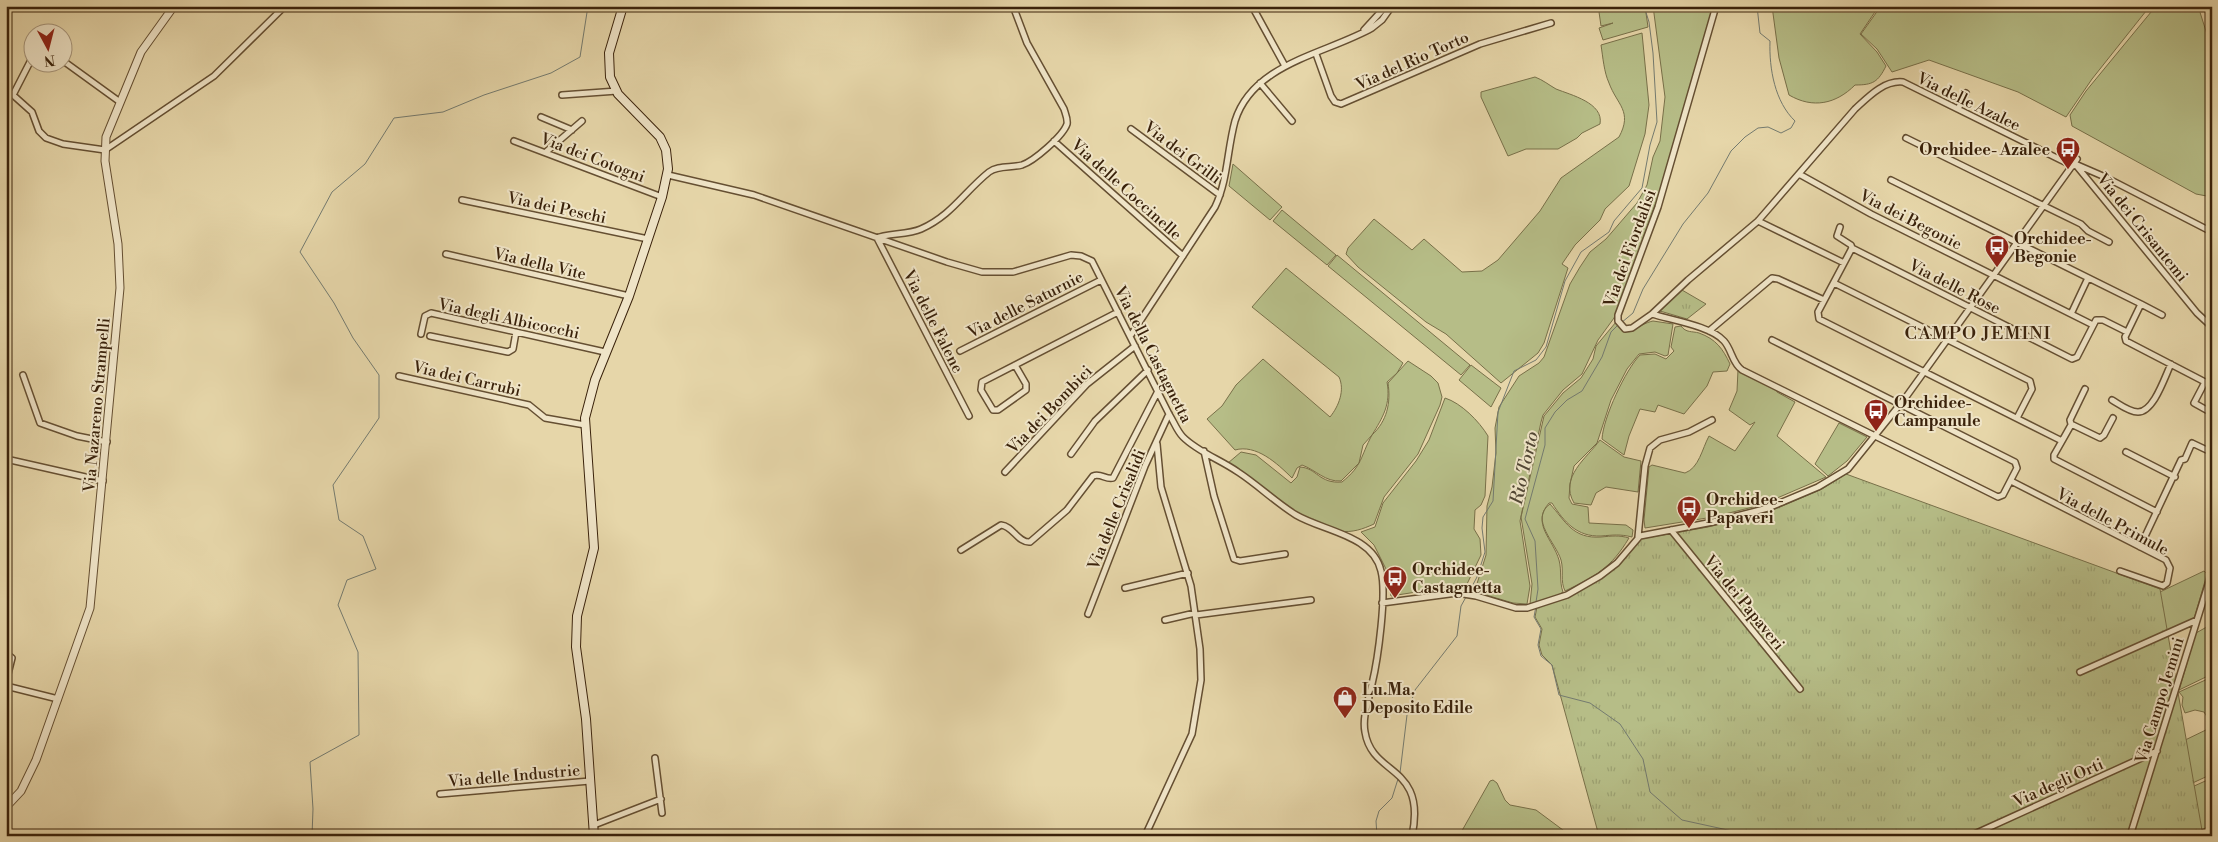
<svg xmlns="http://www.w3.org/2000/svg" width="2218" height="842" font-family="'Libre Bodoni',serif">
<style>
.grass{fill:#b6bd87;stroke:#787049}
.park{fill:url(#park-tufts);stroke:#787049}
.lines{fill:none;stroke-linecap:round;stroke-linejoin:round}
.stream{stroke:#747b70;stroke-width:1}
.minor-casing{stroke:#654f32;stroke-width:8}
.tertiary-casing{stroke:#654f32;stroke-width:9}
.secondary-casing{stroke:#3a220b;stroke-width:10}
.minor{stroke:#efe4c7;stroke-width:5}
.tertiary{stroke:#efe4c7;stroke-width:7}
.secondary{stroke:#efe4c7;stroke-width:8}
.labels{text-anchor:middle;stroke-width:4;stroke-linejoin:round;paint-order:stroke}
.street-label{font-size:16px;fill:#3a220b;stroke:#efe4c7}
.poi-label{font-size:16px;font-weight:bold;fill:#3a220b;stroke:#efe4c7;text-anchor:start}
.neighbourhood-label{font-size:18px;letter-spacing:1px;fill:#3a220b;stroke:#efe4c7}
.water-label{font-size:18px;font-style:italic;fill:#524735;stroke:#efe4c7}
</style>
<defs>
<pattern id="park-tufts" width="24" height="20" patternUnits="userSpaceOnUse" patternTransform="scale(1.25)"><rect width="24" height="20" fill="#b6bd87"/><path d="M3 7l-1-3M5 7V3M7 7l1-3M15 17l-1-3M17 17v-4M19 17l1-3" fill="none" stroke="#9da273"/></pattern>
</defs>
<rect width="100%" height="100%" fill="#e6d6a9"/>
<filter id="stains"><feTurbulence type="fractalNoise" baseFrequency=".004" numOctaves="4"/><feColorMatrix values="0 0 0 0 .2 0 0 0 0 .09 0 0 0 0 .02 0 0 0 .5 -.17"/></filter>
<radialGradient id="worn" r=".72"><stop offset=".6" stop-color="#630" stop-opacity="0"/><stop offset="1" stop-color="#630" stop-opacity=".3"/></radialGradient>
<path class="grass" d="M1612,6h33l3,21 -45,13 -4,-12 14,-5 -12,3 -2,-14z
M1653,6h60l-56,194 -43,118 -16,22 -16,34 -19,16 -20,25 -2,7 -21,99 10,65 -3,18 -14,-1 -37,-11 -1,-2 11,-35 1,-49 5,-19 4,-34 -1,-25 4,-21 20,-31 20,-13 5,-6 26,-73 10,-17 10,-15 16,-13 31,-36 10,-18 6,-28 7,-16 5,-44z
M1772,6h107l-19,28 17,18 9,14c-8,16 -13,19 -31,19 -19,19 -42,24 -66,10l-10,-37z
M1881,6h269l-58,73 -26,38 -48,-25 -89,-32 -37,12 -15,-23 -16,-15z
M2156,6h42l14,44v147l-16,-3 -124,-68 -2,-11 16,-24z
M1642,33l7,72 -4,29 -16,52 -24,23 -5,11 -25,25 -13,19 6,4 -24,75 -6,10 -37,30 -55,-49 -20,-12 -68,-55 -12,-13 2,-6 26,-29 38,31 12,-11 38,33 20,-1 16,-11 42,-49 21,-33 58,-41c14,-26 -2,-32 -10,-54 -5,-11 -6,-25 -8,-38z
M1535,77c8,3 14,8 21,12 15,6 48,14 44,35l-18,9 -5,5 -19,11h-32l-18,7 -27,-59v-5z
M1233,164l49,43 -12,13 -41,-34z
M1282,210l54,45 -9,10 -54,-44z
M1337,255l133,110 -9,10 -133,-109z
M1286,268l117,95 -6,10 -10,9c4,22 -4,35 -15,53 15,-14 19,-32 16,-52l20,-22 23,15 7,7 4,14 -2,8 -22,49 -34,43 -10,27c-11,5 -22,9 -34,7 -37,-6 -81,-47 -112,-68l13,-11 15,3 35,28 6,-6 3,-10c17,1 19,17 42,15 21,-17 18,-25 30,-47l-9,10 -4,18 -18,18c-16,1 -25,-11 -39,-16l-5,3 -5,10c-15,-15 -36,-34 -57,-28l-28,-31 15,-13 14,-21 27,-26 67,58c9,-11 15,-27 9,-40l-87,-70z
M1653,321l20,3 -5,31 -3,1 -10,-4 -16,2 -12,15 -16,31 -14,43 -23,23 -4,18 -1,14 3,6 16,3 1,16 37,2 7,5 -1,7c-12,-3 -19,-2 -31,-1 -24,1 -37,-14 -49,-33h-3c-18,21 4,36 10,57 3,11 0,21 4,32l-9,6 -24,6 2,-20 -11,-67 23,-101 19,-23 18,-15 12,-19 3,-13 20,-24c12,17 22,2 37,-1z
M1681,326c5,7 11,5 18,7 17,6 24,16 31,31l-3,7 -14,1 -6,14 -23,28 -26,-9 -3,7 -15,-3 -11,27 -5,19 -22,-16c1,-21 24,-70 38,-84l15,-1 11,5 8,-8 -3,-4 4,-20z
M1471,365l30,23 -10,19 -32,-27z
M1738,370l39,19v3l18,10 -18,34 49,41 -65,28 -48,12 -68,11 -1,-8 5,-53 3,-2 33,8c14,-5 17,-24 24,-37l26,15 20,-29 -5,3 -21,-15 8,-19z
M1445,398c16,5 34,23 43,38l-3,60 -4,9 -6,5 -1,19 6,10 1,16 -14,29 -76,12 -5,-27 -12,-24 -13,-13 14,-5 8,-24 33,-42 13,-21z
M1839,423l28,14 -20,24 -19,15 -13,-12z
M1600,440l24,17 17,4 -3,31 -32,-5 -10,6 -5,12 -17,-2c-15,-26 13,-45 26,-63z
M1550,504c16,18 23,35 51,33 11,-1 18,-2 28,1 -18,30 -33,38 -64,53 -5,-10 -1,-20 -4,-31 -5,-17 -32,-41 -11,-56z
M2204,571l3,3 -13,45 -169,76 51,-63z
M2212,624v50l-33,16 17,-57z
M2212,677v41l-3,2 -5,-8 -9,-2 -10,3 -3,-8 1,-8 -4,-5z
M2212,727v47l-69,32 36,-63z
M2212,778v47l-24,11h-54l9,-27z
M1493,780l4,3 8,17 5,5 26,5 35,26h-112l31,-55z"/>
<path class="park" d="M1682,290l24,14 -19,15 -27,-8z
M1846,474l314,115 43,247h-604l-47,-171 -10,-10 -3,-10 3,-16 -7,-12 2,-10 24,-8 50,-27 29,-33 68,-12 60,-15 54,-23z"/>
<g class="lines">
<path class="stream" d="M1621,323l12,-10 10,-24 40,-65 25,-31 23,-42 14,-14 13,-9 10,-1 13,6 10,-5 4,-7c-20,-19 -26,-52 -25,-80l-10,-8 -3,-27
M1468,594l9,-17 8,-25 -3,-24 1,-11 10,-16 5,-89 16,-41 22,-11 10,-13 19,-66 16,-29 28,-20 5,-11 28,-33 8,-43 7,-23 -4,-69 -4,-31 -5,-16
M1536,602l2,-13 -3,-48 -10,-22 20,-74v-17l10,-16 12,-12 15,-9 20,-34 9,-25 7,-7
M1536,606l-2,11 7,12 -3,16 3,11 11,9 7,30 31,8 30,21 23,35 7,33 32,28 64,14 50,-3 20,5
M1400,773l7,-58 8,-25 42,-54 4,-30 5,-9
M312,836l1,-27 -3,-47 49,-27 -1,-83 -20,-47 9,-25 29,-11 -13,-33 -24,-16 -6,-35 46,-67v-43l-26,-37 -19,-35 -34,-51 32,-60 33,-28 29,-46 49,-6 41,-17 67,-22 29,-16 8,-51
M1377,836l-1,-15 3,-10 13,-13 6,-19"/>
<defs>
<path id="minor" d="M1252,6l33,60
M1716,6l-58,201 -40,108v6l7,8 7,-1 20,-14 36,-34 70,-59 97,-112c13,-12 29,-29 48,-27l170,84
M1364,30l22,-24
M1316,54l15,42 4,6 6,2 139,-60 71,-21
M32,58l-19,37 19,17 7,19 7,7 17,6 42,6 109,-74 71,-70
M62,60l58,42
M1260,83l32,38
M562,95l55,-4
M1958,109l8,-16
M541,117l31,13
M1131,129l89,66
M1906,138l175,86 7,7 21,11
M514,141l148,56
M1054,141l129,115
M546,152l36,-31
M2075,164l122,149 15,14
M2075,164l30,13 107,55
M1799,174l72,40 222,111
M668,175l86,20 193,67 35,10h31l58,-17 10,1 11,5 77,153c5,8 8,17 14,23 15,15 38,23 55,35 20,13 37,30 58,43 27,16 77,20 85,56 6,23 -3,88 -9,113 -3,15 -10,33 -7,48 7,45 62,32 47,104
M1891,180l250,124 -16,33 1,4 79,41 -11,21 18,10
M462,200l186,39
M1758,221l86,42
M1840,227l-3,9 14,9 1,3 220,111 5,-2 19,-37h7l24,12
M1852,248l-34,64 1,7 243,122 -8,14v4l103,53
M446,254l183,42
M1834,283l196,98 2,8 -15,29
M2141,304l21,11
M1652,314c19,6 59,12 72,27 8,9 8,22 18,29l256,127 5,-2 14,-27 -2,-6 -243,-122
M2071,314l17,-36
M1709,331l63,-53 6,1 46,21
M421,334l4,-18 6,-3 174,39
M1131,335l84,-128c13,-27 12,-57 20,-86 18,-58 91,-67 137,-93l10,-8 10,-14
M430,336l78,16 5,-3 3,-17
M960,351l141,-71
M1015,365l11,19v6l-28,20h-5l-12,-20 1,-8 136,-70
M23,375l17,48 37,13 30,6
M399,376l130,29 16,13 40,7
M2205,382l7,3
M2085,389l-15,31 1,4 29,14 4,-3 9,-17
M2112,400c7,4 17,12 26,12 16,0 27,-36 33,-48
M969,416l-92,-178c9,-5 31,-3 44,-9 31,-14 43,-37 68,-57 9,-7 22,-4 33,-7 12,-4 41,-29 45,-41 1,-5 -2,-11 -3,-15l-37,-66 -14,-37
M2062,441l9,-16
M1204,451l10,45 20,63 6,2 45,-7
M2126,452l49,25
M1071,454l24,-33 53,-51
M6,459l97,22
M1005,472l82,-88 48,-38
M2011,481l155,79 4,8 -3,15 -4,3 -43,-15
M1671,530l129,159
M1638,537l7,-71 5,-18 10,-8 29,-8 23,-12
M2140,547l41,-87 4,-1 7,-16 19,9
M961,550l40,-25c12,1 17,18 29,17l37,-32 26,-34c8,-3 13,4 20,2l45,-87
M1125,588l63,-15
M1382,603l75,-10 19,3 40,12h11l40,-13 33,-19 17,-13 23,-27 73,-14 55,-14 50,-21 30,-18 58,-72 171,-238
M1088,614l57,-148 24,-52
M1196,615l115,-15
M1165,620l30,-7
M6,653l6,5 -6,24
M2080,672l117,-52
M6,686l52,13
M655,758l7,55
M440,794l150,-13
M594,825l67,-26
M1145,836l47,-102 9,-54 -1,-31 -9,-63 -30,-99 -4,-43
M1970,836l187,-85
M2130,836l82,-264"/>
<path id="tertiary" d="M6,807l15,-16 15,-31 54,-152 30,-320 -2,-44 -13,-83 1,-24 35,-85 33,-46"/>
<path id="secondary" d="M594,836l-8,-117 -10,-72 1,-31 17,-68 -9,-130 10,-38 34,-84 33,-99 6,-28 -2,-19 -6,-13 -42,-43 -8,-17 -1,-24 14,-47"/>
</defs>
<use href="#minor" class="minor-casing"/>
<use href="#tertiary" class="tertiary-casing"/>
<use href="#secondary" class="secondary-casing"/>
<use href="#minor" class="minor"/>
<use href="#tertiary" class="tertiary"/>
<use href="#secondary" class="secondary"/>
</g>
<defs>
<symbol id="bus-pin" viewBox="-11 -11 22 30"><path d="M0 17L-7.5 6A9.5 9.5 0 1 1 7.5 6Z" fill="#8f2418" stroke="#efe4c7"/><path d="M-5-6H5V4H4V6H2V4H-2V6H-4V4H-5ZM-3.5-4V0h7V-4ZM-3.5 1.2v1.5H-2V1.2ZM2 1.2v1.5H3.5V1.2Z" fill="#fff"/></symbol>
<symbol id="shop-pin" viewBox="-11 -11 22 30"><path d="M0 17L-7.5 6A9.5 9.5 0 1 1 7.5 6Z" fill="#8f2418" stroke="#efe4c7"/><path d="M-5-2.5h2.3a2.7 3.5 0 0 1 5.4 0H5L5.5 6h-11ZM-1.5-2.5h3a1.5 2.3 0 0 0-3 0Z" fill="#fff"/></symbol>
</defs>
<g fill-rule="evenodd">
<use href="#bus-pin" x="2054" y="135" width="28" height="38"/>
<use href="#bus-pin" x="1983" y="233" width="28" height="38"/>
<use href="#bus-pin" x="1862" y="397" width="28" height="38"/>
<use href="#bus-pin" x="1675" y="494" width="28" height="38"/>
<use href="#bus-pin" x="1381" y="564" width="28" height="38"/>
<use href="#shop-pin" x="1331" y="684" width="28" height="38"/>
</g>
<g class="labels">
<g class="street-label">
<text transform="translate(1412 60) rotate(-24)" y="6">Via del Rio Torto</text>
<text transform="translate(1969 101) rotate(26)" y="6">Via delle Azalee</text>
<text transform="translate(1183 152) rotate(37)" y="6">Via dei Grilli</text>
<text transform="translate(593 157) rotate(21)" y="6">Via dei Cotogni</text>
<text transform="translate(1127 189) rotate(42)" y="6">Via delle Coccinelle</text>
<text transform="translate(557 207) rotate(12)" y="6">Via dei Peschi</text>
<text transform="translate(1911 219) rotate(27)" y="6">Via dei Begonie</text>
<text transform="translate(2143 227) rotate(51)" y="6">Via dei Crisantemi</text>
<text transform="translate(1629 248) rotate(-70)" y="6">Via dei Fiordalisi</text>
<text transform="translate(540 263) rotate(13)" y="6">Via della Vite</text>
<text transform="translate(1955 286) rotate(27)" y="6">Via delle Rose</text>
<text transform="translate(1025 304) rotate(-27)" y="6">Via delle Saturnie</text>
<text transform="translate(509 318) rotate(12)" y="6">Via degli Albicocchi</text>
<text transform="translate(934 321) rotate(63)" y="6">Via delle Falene</text>
<text transform="translate(1154 354) rotate(63)" y="6">Via della Castagnetta</text>
<text transform="translate(467 378) rotate(13)" y="6">Via dei Carrubi</text>
<text transform="translate(96 405) rotate(-85)" y="6">Via Nazareno Strampelli</text>
<text transform="translate(1049 409) rotate(-46)" y="6">Via dei Bombici</text>
<text transform="translate(1116 509) rotate(-68)" y="6">Via delle Crisalidi</text>
<text transform="translate(2113 521) rotate(28)" y="6">Via delle Primule</text>
<text transform="translate(1745 602) rotate(51)" y="6">Via dei Papaveri</text>
<text transform="translate(2159 700) rotate(-73)" y="6">Via Campo Jemini</text>
<text transform="translate(514 775) rotate(-5)" y="6">Via delle Industrie</text>
<text transform="translate(2058 782) rotate(-24)" y="6">Via degli Orti</text>
</g>
<g class="poi-label">
<text x="2050" y="155" text-anchor="end">Orchidee- Azalee</text>
<text x="2014" y="244">Orchidee-<tspan x="2014" dy="18">Begonie</tspan></text>
<text x="1894" y="408">Orchidee-<tspan x="1894" dy="18">Campanule</tspan></text>
<text x="1706" y="505">Orchidee-<tspan x="1706" dy="18">Papaveri</tspan></text>
<text x="1412" y="575">Orchidee-<tspan x="1412" dy="18">Castagnetta</tspan></text>
<text x="1362" y="695">Lu.Ma.<tspan x="1362" dy="18">Deposito Edile</tspan></text>
</g>
<g class="neighbourhood-label">
<text x="1978" y="339">CAMPO JEMINI</text>
</g>
<g class="water-label">
<text transform="translate(1524 468) rotate(-77)" y="6">Rio Torto</text>
</g>
</g>
<rect width="2218" height="842" fill="none" stroke="#e6d6a9" stroke-width="25"/>
<rect x="8" y="8" width="2203" height="827" fill="none" stroke="#3a220b" stroke-width="2.5"/>
<rect x="12" y="12" width="2193" height="817" fill="none" stroke="#3a220b"/>
<g transform="translate(48 48) rotate(173)"><circle r="24" fill="#efe4c7" stroke="#a7967c"/>
<path d="M0-4L9 19L0 12L-9 19Z" fill="#8f2418"/>
<text y="-8" font-size="14" font-weight="bold" text-anchor="middle" fill="#3a220b">N</text>
</g>
<rect width="100%" height="100%" filter="url(#stains)"/>
<rect width="100%" height="100%" fill="url(#worn)"/>
</svg>
